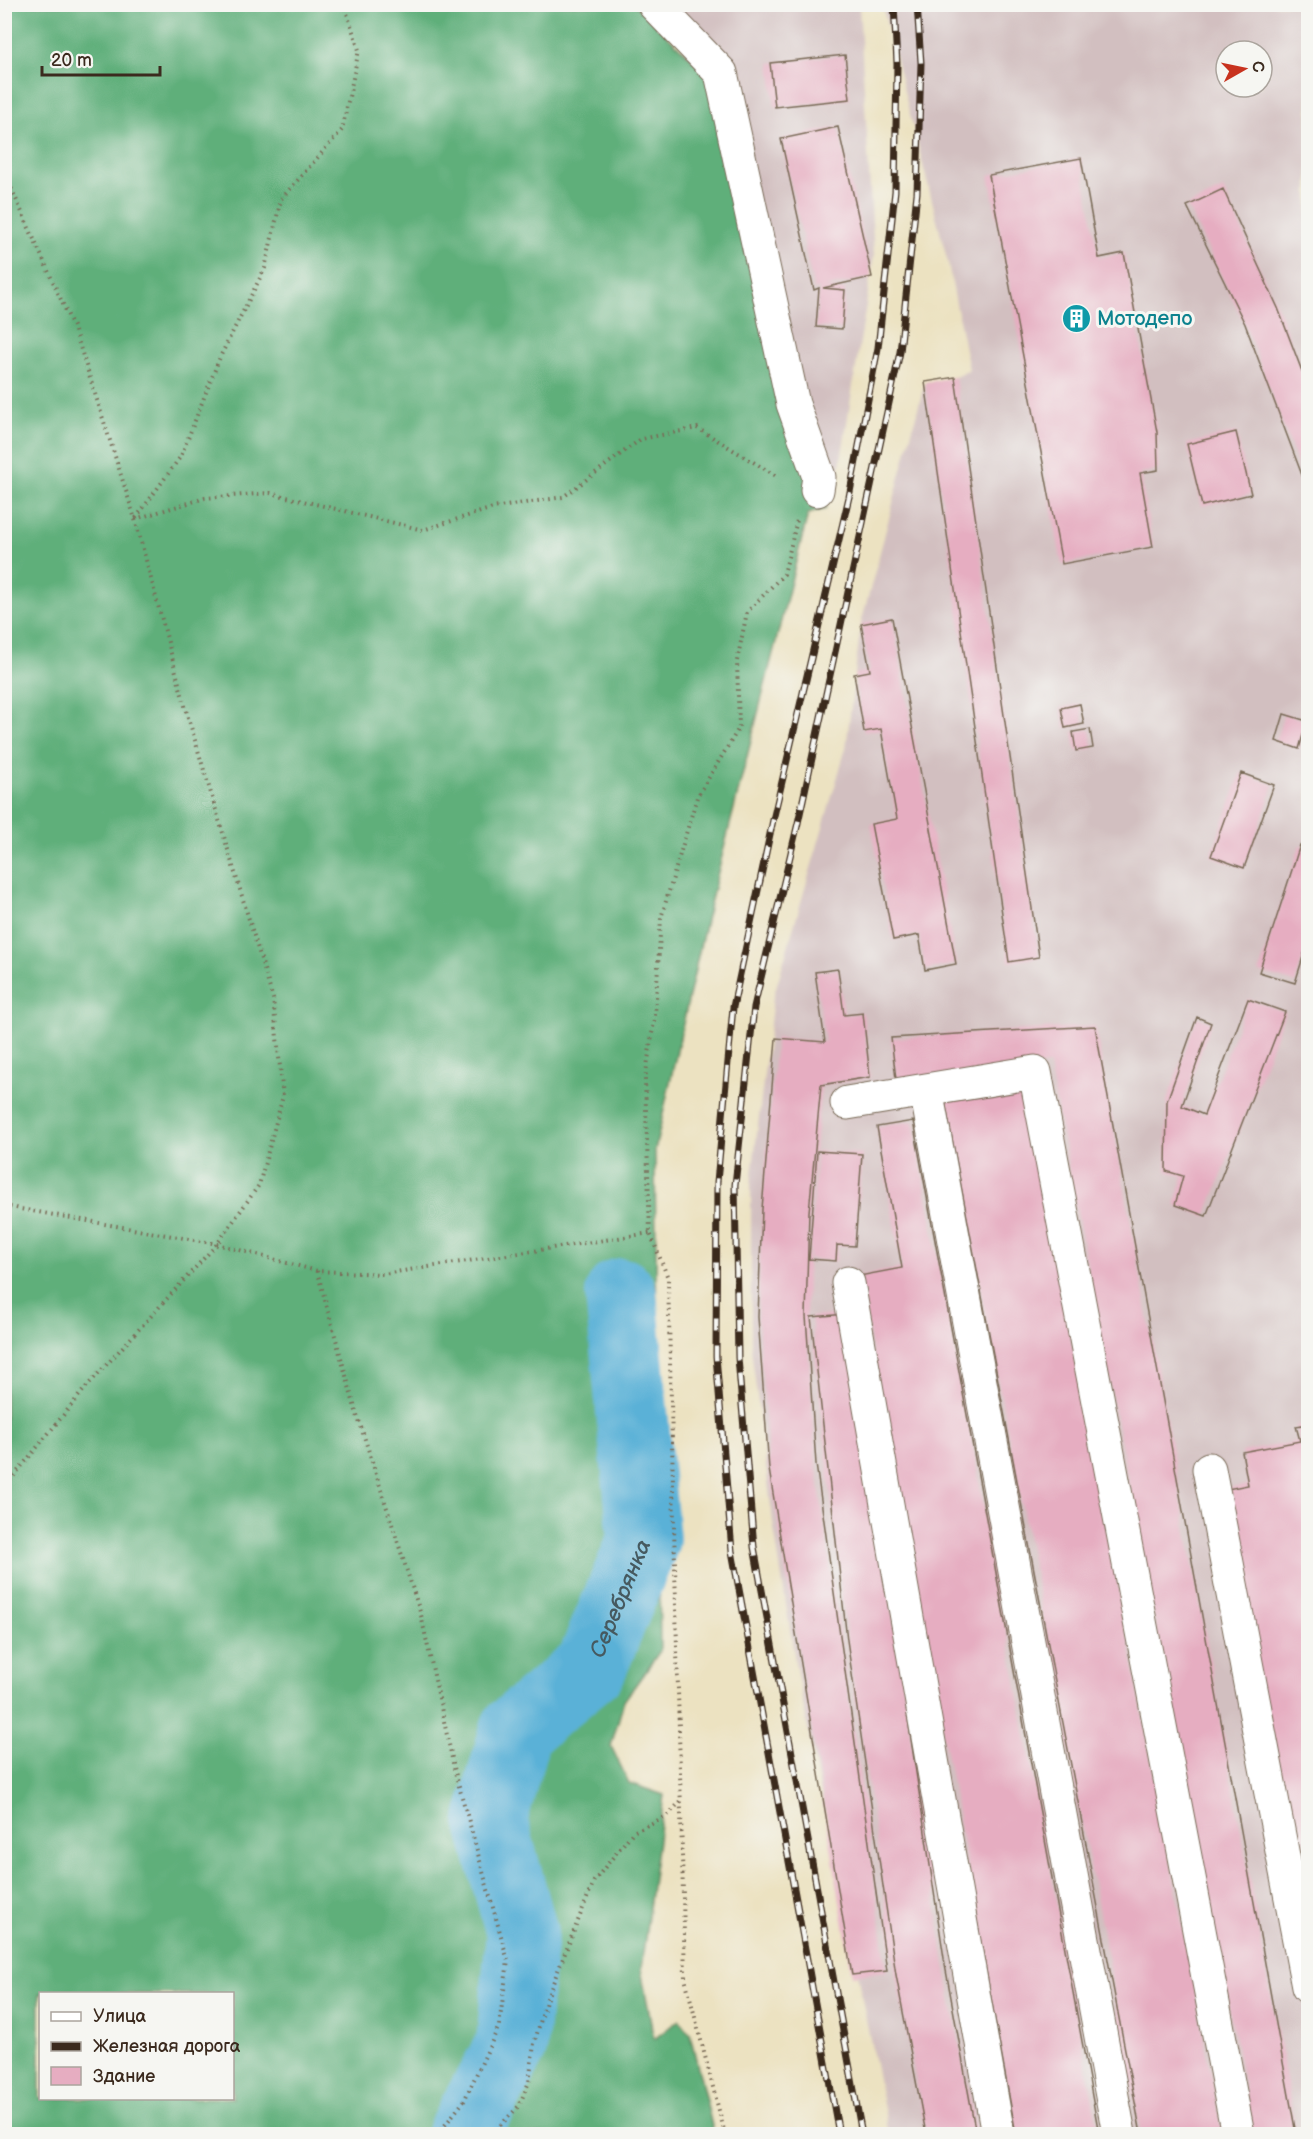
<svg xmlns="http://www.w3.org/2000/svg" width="1313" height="2139" font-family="'Balsamiq Sans',sans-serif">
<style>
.industrial{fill:#d2bfc0;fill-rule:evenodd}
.forest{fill:#5faf7a;stroke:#4d6c4c;stroke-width:1.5;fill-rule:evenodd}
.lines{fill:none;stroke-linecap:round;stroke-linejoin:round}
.river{stroke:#5ab1d7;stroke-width:72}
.building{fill:#e6adc1}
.minor-casing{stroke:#796a57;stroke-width:35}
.path{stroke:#796a57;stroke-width:4;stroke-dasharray:1.5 4.5;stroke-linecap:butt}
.minor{stroke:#fff;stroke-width:33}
.rail-casing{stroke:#3b2a1e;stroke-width:7}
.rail{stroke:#f6f6f2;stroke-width:4.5;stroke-dasharray:14;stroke-linecap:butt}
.labels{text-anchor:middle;stroke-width:6;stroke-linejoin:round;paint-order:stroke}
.culture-label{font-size:21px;fill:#0d838f;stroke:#f6f6f2;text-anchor:start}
.water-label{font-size:22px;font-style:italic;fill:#46595f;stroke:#f6f6f2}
</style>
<rect width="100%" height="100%" fill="#f6f6f2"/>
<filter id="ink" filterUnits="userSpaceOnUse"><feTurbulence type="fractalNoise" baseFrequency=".0167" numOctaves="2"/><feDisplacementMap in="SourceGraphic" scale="12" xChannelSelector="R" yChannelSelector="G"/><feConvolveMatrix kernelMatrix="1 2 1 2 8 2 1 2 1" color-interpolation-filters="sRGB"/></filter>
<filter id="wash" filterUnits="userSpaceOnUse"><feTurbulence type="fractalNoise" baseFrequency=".008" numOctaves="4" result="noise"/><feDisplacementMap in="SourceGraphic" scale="24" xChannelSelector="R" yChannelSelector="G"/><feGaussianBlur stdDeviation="1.35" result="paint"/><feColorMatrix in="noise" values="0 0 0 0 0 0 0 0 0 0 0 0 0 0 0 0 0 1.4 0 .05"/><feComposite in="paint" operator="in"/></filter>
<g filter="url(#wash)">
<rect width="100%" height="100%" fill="#ece2c1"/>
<path class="industrial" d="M674,5h185l15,250 -38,236 -27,-53z
M882,5h426v2129h-419l-92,-460 -24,-152 -22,-174v-164l22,-186 73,-250 15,-124 64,-242 30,-5 14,-7 -21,-107zM1226,51h36v36h-36z"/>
<path class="forest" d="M5,5h630l75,71 116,433 -18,5 -101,402 -52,234 5,501 -36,50 -13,45 18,37 35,12 -23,174 13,70 25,-19 11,14 24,100h-709zM40,1994h192v104h-192z"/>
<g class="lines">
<path class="river" id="s1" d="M463,2134l49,-90 10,-111 -31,-113 25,-90 75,-63 53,-128 -23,-245"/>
</g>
<g id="blocks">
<path class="building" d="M845,55l5,44 -75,8 -5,-44z
M838,127l34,150 -49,11 22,2 -3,39 -26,-2 3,-39 -5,2 -33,-151z
M1081,158l18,100 25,-5 33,179 1,38 -18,3 13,74 -91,17 -73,-389z
M1223,189l55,119 30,79v104l-63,-167 -58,-118z
M955,377l84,580 -30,5 -84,-580z
M1236,432l15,62 -49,12 -15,-62z
M892,618l64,346 -31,6 -6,-35 -26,5 -22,-116 26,-5 -16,-90 -17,3 -10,-58 16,-3 -9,-47z
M1080,704l4,20 -19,4 -4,-20z
M1284,714l23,7 -8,28 -23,-8z
M1090,729l3,19 -17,3 -3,-19z
M1241,773l33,12 -30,83 -33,-12z
M1300,845l8,3v93l-13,42 -36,-11z
M838,969l6,46 19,-2 7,64 -49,8 -12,127 -3,104 10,148 71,507 -35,4 -83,-506 -11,-152 4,-108 14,-171 49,4 -10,-70z
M1248,999l37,13 -79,204 -31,-11 8,-29 -17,-5 1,-70 30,-84 14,6 -29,83 22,9z
M1095,1026l201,1108h-43l-204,-1069 -153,14 -5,-41z
M1022,1082l200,1052h-81l-197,-1038z
M913,1121l186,1013h-83l-157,-858 43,-8 -25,-141z
M817,1151l45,3 -7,92 -18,-1 -1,16 -27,-2z
M847,1314l98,651 31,169h-50l-30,-159 -49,-335 -36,-323z
M1308,1424v520l-86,-454 26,-5 -6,-33 58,-11 -4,-15z"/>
</g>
</g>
<g filter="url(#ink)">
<use href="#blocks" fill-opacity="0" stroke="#796a57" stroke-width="1.5"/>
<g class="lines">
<defs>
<path id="minor" d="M654,4l67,69 72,331 26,73 -2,13
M926,1090l193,1044
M847,1103l188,-31 203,1062
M848,1283l150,851
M1209,1469l99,518"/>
</defs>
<use href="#minor" class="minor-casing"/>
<path class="path" d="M4,172l71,159 60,188 53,198 85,282 10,97 -24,89 -42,59 -130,142 -83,102
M136,518l45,-62 39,-99 45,-89 16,-69 61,-69 17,-80 -15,-46
M135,519l70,-21 65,-5 153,37 70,-22 70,-11 78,-58 56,-11 81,49
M4,1206l213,38 100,27 66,3 267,-41
M317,1271l38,137 66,207 34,157 53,189 -9,65 -35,75 -26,33
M492,2134l27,-28 10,-24 5,-38 13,-46 47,-117 39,-49 34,-16 14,-15
M725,2134l-40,-156 -17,-700 -18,-45 -5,-154 10,-64 6,-97 36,-121 42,-69 -2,-67 10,-49 37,-38 13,-54"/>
<use href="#minor" class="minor"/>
<defs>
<path id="rail" d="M839,2134l-107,-583 -16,-195 1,-174 16,-175 40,-187 76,-323 29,-149 17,-157 2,-127 -3,-60
M862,2134l-108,-587 -16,-189 -3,-173 19,-178 44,-184 102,-471 17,-159 4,-130 -4,-59"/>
</defs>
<use href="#rail" class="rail-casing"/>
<use href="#rail" class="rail"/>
</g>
</g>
<defs>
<symbol id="building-disc" viewBox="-11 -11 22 22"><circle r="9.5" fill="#0f9aa8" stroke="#f6f6f2"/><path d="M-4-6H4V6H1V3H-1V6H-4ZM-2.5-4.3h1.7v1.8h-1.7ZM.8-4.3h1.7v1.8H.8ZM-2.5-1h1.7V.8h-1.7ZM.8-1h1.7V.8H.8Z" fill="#fff"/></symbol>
</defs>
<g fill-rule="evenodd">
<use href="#building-disc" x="1060" y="302" width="33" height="33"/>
</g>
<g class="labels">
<g class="culture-label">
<text x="1097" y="325">Мотодепо</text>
</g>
<g class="water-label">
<text dy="8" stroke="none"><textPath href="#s1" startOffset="597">Серебрянка</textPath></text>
</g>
</g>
<rect width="1313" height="2139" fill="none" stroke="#f6f6f2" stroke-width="24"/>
<rect x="39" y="1992" width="195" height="108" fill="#f6f6f2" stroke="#aba49d" stroke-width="1.5"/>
<rect x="51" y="2012" width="30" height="9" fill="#ffffff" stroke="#aba49d" stroke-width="1.5"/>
<text x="93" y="2022" font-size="18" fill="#3b2a1e">Улица</text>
<rect x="51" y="2042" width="30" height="9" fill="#3b2a1e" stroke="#aba49d" stroke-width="1.5"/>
<text x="93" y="2052" font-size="18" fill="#3b2a1e">Железная дорога</text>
<rect x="51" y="2067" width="30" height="18" fill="#e6adc1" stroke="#aba49d" stroke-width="1.5"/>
<text x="93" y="2082" font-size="18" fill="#3b2a1e">Здание</text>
<g transform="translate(1244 69) rotate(81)"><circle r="28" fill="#f6f6f2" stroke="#aba49d" stroke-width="1.5"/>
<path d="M0-4.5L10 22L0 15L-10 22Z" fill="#c8321e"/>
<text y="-9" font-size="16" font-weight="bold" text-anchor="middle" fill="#3b2a1e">С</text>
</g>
<path d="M42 66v9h118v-9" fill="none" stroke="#3b2a1e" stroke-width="3"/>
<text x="51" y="66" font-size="18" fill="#3b2a1e" stroke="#f6f6f2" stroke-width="4.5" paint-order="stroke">20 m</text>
</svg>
